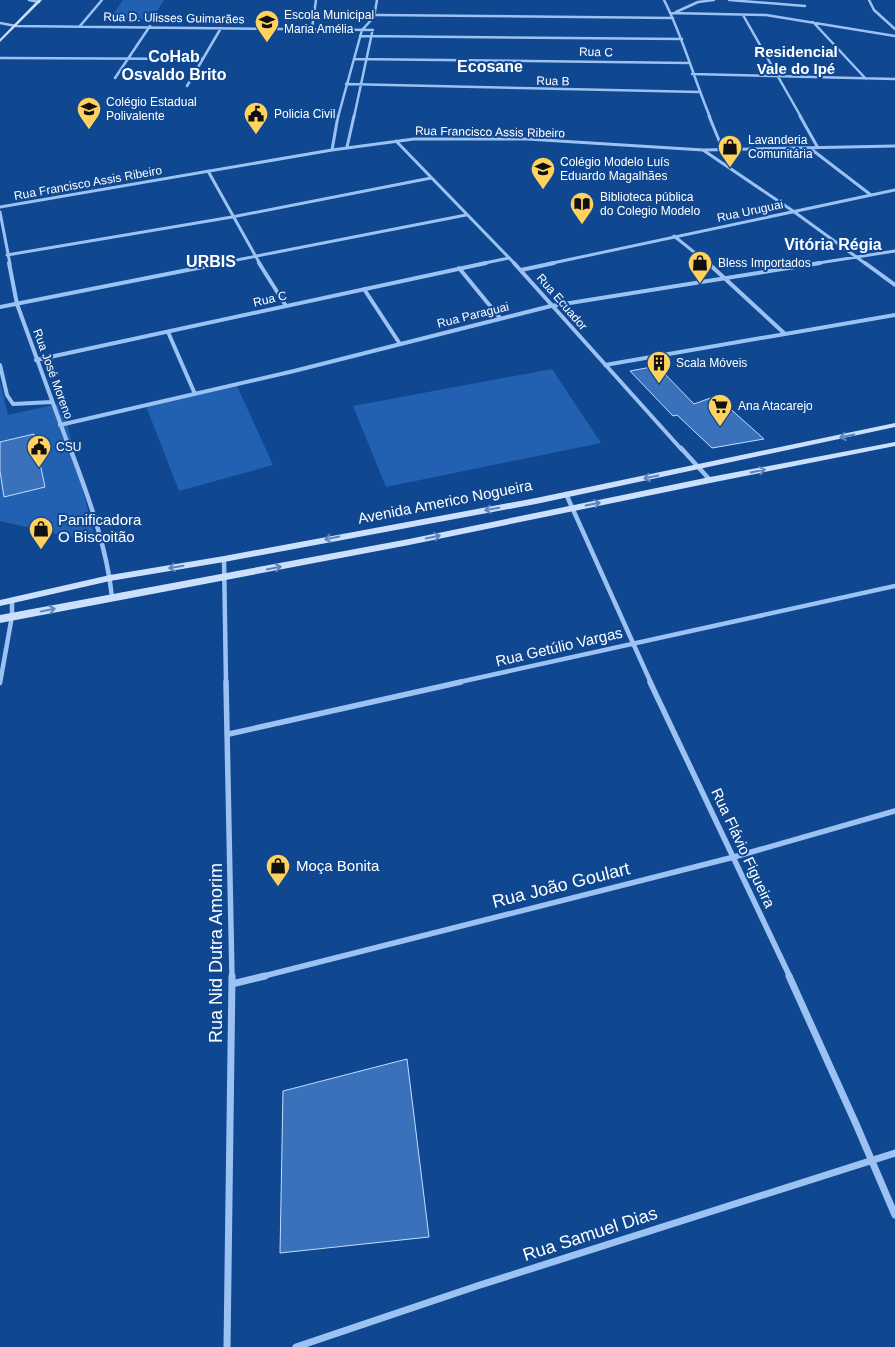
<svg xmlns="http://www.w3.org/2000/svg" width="895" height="1347" font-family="Arial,sans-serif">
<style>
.green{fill:#2261b1}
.building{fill:#3971ba;stroke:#c3ddfd}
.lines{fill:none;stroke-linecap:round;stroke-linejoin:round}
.street-far5{stroke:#9cc2f3;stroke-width:2.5}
.street-far4{stroke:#9cc2f3;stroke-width:3}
.street-far3{stroke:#9cc2f3;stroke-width:4}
.street-far2{stroke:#9cc2f3;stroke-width:4.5}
.street-far1{stroke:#9cc2f3;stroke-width:5.5}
.street{stroke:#9cc2f3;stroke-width:7}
.secondary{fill:#cbe0fd;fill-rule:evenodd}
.oneway{stroke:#5b84bc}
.labels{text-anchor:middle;stroke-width:4;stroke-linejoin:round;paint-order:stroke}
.far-poi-label{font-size:12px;fill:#fff;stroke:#104791;text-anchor:start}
.far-street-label{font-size:12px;fill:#fff;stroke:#104791}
.far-quarter-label{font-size:15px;font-weight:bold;fill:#fff;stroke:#104791}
.street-label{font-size:15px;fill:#fff;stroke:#104791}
.poi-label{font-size:15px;fill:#fff;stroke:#104791;text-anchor:start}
.far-district-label{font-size:16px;font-weight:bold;fill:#fff;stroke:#104791}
.near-street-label{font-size:18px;fill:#fff;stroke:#104791}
</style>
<rect width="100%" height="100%" fill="#104791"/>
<path class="green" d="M123,0h41l-12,19h-42z
M552,369l49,74 -215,44 -33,-81z
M0,382l8,33 54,-12 34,140 -96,-22z
M237,386l36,79 -94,26 -33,-85z"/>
<path class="building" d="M657,366l37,38 22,-8 48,43 -52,9 -35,-33 -4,1 -43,-45z
M34,434l11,53 -41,10 -4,-26v-29z
M407,1059l22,178 -149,16 3,-162z"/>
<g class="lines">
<path class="street-far5" d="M29,0l10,2
M664,0c19,37 30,79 46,117
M729,0l76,6
M869,0l5,10 21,19
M676,12l22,-10 16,-2
M670,13l96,2 129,21
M376,15l297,3
M743,15l58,102
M813,22l53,57
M0,23l16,3 357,4
M80,26l22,-26
M312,28l4,-28
M360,36l322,3
M0,58l203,1
M354,59l334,4
M692,74l203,5
M115,78l35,-52
M346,84l354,8
M187,86l34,-58
M338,117l24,-87 12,-13 3,-17
M354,117l18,-84"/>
<path class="street-far4" d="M709,116l14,34
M800,116l18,32
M396,141l119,123
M347,147l7,-31
M811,149l60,46
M332,150l6,-34
M703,150l90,61 73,53
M208,171l52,93
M0,207l332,-57 82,-11h113l176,11 192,-4
M0,212l10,52
M674,236l35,28
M7,255l225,-38 199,-39
M216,264l250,-49
M480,264l29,-6
M548,264l347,-74
M812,264l83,-13"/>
<path class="street-far3" d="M9,263l8,41 53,146
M259,263l27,43
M514,263l168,187
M708,263l76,70
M865,263l30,22
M459,268l41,50
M521,270l33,-7
M364,289l36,55
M0,307l223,-44
M168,332l27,62
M36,360l450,-97
M0,365l7,30 6,9 39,-2
M605,365l290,-50
M60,425l234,-54 257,-65 269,-43"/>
<path class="street-far2" d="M70,448c18,47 37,100 42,149
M681,448l29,32
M566,494l85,189
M224,559l2,124
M0,683l12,-67v-15
M455,683l440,-97"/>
<path class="street-far1" d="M226,682l6,295
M650,682l140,295
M229,734l232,-52
M260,977l474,-120 161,-46"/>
<path class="street" d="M789,976l67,148 39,91
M232,984l33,-8
M227,1347l5,-371
M296,1347l181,-61 418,-133"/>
<path class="secondary" d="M38,0h4l-42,42v-3z
M895,423v4l-359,77 -312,58 -114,19 -110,25v-6l110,-25 114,-19 312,-58z
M895,442v4l-185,37 -301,62 -409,78v-8l409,-76 301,-62z"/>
</g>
<defs><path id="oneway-shaft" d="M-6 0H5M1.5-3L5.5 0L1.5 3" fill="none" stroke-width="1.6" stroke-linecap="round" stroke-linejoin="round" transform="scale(1.25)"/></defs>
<g class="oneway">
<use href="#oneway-shaft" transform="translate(847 436) rotate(168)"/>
<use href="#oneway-shaft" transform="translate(758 471) rotate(-11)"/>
<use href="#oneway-shaft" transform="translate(651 477) rotate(168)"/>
<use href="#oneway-shaft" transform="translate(593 504) rotate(-12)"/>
<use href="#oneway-shaft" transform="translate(492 509) rotate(170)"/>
<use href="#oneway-shaft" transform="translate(433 537) rotate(-12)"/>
<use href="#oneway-shaft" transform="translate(332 538) rotate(169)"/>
<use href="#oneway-shaft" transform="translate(176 567) rotate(171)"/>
<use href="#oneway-shaft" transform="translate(274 568) rotate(-11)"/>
<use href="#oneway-shaft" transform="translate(48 610) rotate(-11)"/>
</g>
<defs>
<symbol id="school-pin" viewBox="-11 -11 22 30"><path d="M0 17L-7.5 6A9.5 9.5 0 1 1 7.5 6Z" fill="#ffd25e" stroke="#104791"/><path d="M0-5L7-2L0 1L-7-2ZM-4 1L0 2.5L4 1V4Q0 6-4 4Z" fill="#111"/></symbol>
<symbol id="civic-pin" viewBox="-11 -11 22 30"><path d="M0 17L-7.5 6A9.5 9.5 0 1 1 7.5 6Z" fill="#ffd25e" stroke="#104791"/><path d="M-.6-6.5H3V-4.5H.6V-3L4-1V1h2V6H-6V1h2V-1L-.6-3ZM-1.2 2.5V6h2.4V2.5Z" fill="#111"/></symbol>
<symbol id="shop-pin" viewBox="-11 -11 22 30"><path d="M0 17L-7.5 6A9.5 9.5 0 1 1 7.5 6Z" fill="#ffd25e" stroke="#104791"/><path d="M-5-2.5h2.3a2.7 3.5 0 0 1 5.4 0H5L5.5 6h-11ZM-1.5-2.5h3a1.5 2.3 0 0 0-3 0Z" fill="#111"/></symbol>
<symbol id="library-pin" viewBox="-11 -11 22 30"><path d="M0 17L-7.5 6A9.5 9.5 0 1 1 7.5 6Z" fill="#ffd25e" stroke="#104791"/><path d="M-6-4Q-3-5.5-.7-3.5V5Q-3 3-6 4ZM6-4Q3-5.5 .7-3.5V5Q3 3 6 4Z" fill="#111"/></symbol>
<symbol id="building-pin" viewBox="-11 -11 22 30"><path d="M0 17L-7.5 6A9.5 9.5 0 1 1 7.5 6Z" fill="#ffd25e" stroke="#104791"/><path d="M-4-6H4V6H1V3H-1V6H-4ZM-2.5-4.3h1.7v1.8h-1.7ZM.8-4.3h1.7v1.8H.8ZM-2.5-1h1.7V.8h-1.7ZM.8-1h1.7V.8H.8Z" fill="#111"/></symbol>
<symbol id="supermarket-pin" viewBox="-11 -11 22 30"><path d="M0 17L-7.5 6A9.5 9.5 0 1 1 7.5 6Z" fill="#ffd25e" stroke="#104791"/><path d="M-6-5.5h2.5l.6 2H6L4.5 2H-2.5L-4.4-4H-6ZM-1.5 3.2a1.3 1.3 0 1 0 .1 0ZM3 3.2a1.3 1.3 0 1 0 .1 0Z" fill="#111"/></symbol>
</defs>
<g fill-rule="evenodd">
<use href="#school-pin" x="253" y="8" width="28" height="38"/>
<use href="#school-pin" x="75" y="95" width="28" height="38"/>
<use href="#civic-pin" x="242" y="100" width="28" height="38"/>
<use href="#shop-pin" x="716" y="133" width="28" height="38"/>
<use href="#school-pin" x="529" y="155" width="28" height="38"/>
<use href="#library-pin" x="568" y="190" width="28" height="38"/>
<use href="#shop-pin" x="686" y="249" width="28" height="38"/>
<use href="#building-pin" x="645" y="349" width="28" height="38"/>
<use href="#supermarket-pin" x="706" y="392" width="28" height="38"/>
<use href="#civic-pin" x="25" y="433" width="28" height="38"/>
<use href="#shop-pin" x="27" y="515" width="28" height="38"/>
<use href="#shop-pin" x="264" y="852" width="28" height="38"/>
</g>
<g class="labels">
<g class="far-poi-label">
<text x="284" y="19">Escola Municipal<tspan x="284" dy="14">Maria Amélia</tspan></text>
<text x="106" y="106">Colégio Estadual<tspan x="106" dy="14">Polivalente</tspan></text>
<text x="274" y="118">Policia Civil</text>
<text x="748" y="144">Lavanderia<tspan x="748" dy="14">Comunitária</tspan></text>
<text x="560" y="166">Colégio Modelo Luís<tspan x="560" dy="14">Eduardo Magalhães</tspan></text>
<text x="600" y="201">Biblioteca pública<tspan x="600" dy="14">do Colegio Modelo</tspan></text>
<text x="718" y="267">Bless Importados</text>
<text x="676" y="367">Scala Móveis</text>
<text x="738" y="410">Ana Atacarejo</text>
<text x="56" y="451">CSU</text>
</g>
<g class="far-street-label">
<text transform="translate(174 18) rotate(1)" y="4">Rua D. Ulisses Guimarães</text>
<text transform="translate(596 52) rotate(1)" y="4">Rua C</text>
<text transform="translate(553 81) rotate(1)" y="4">Rua B</text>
<text transform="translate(490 132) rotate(1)" y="4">Rua Francisco Assis Ribeiro</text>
<text transform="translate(88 183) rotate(-10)" y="4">Rua Francisco Assis Ribeiro</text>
<text transform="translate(750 211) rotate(-12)" y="4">Rua Uruguai</text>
<text transform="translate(270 299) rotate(-13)" y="4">Rua C</text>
<text transform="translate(562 302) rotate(49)" y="4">Rua Ecuador</text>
<text transform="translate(473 315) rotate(-14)" y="4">Rua Paraguai</text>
<text transform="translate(53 374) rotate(70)" y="4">Rua José Moreno</text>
</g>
<g class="far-quarter-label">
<text x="796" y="57">Residencial<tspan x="796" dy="17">Vale do Ipé</tspan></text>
</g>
<g class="street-label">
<text transform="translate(445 502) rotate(-11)" y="5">Avenida Americo Nogueira</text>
<text transform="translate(559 647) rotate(-13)" y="5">Rua Getúlio Vargas</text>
<text transform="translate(743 848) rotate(65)" y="5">Rua Flávio Figueira</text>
</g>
<g class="poi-label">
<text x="58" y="525">Panificadora<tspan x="58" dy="17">O Biscoitão</tspan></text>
<text x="296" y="871">Moça Bonita</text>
</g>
<g class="far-district-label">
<text x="174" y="62">CoHab<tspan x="174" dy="18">Osvaldo Brito</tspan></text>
<text x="490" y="72">Ecosane</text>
<text x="833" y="250">Vitória Régia</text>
<text x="211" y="267">URBIS</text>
</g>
<g class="near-street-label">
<text transform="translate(561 885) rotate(-14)" y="6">Rua João Goulart</text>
<text transform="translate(216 953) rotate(-90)" y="6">Rua Nid Dutra Amorim</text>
<text transform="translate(590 1234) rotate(-18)" y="6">Rua Samuel Dias</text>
</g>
</g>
</svg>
